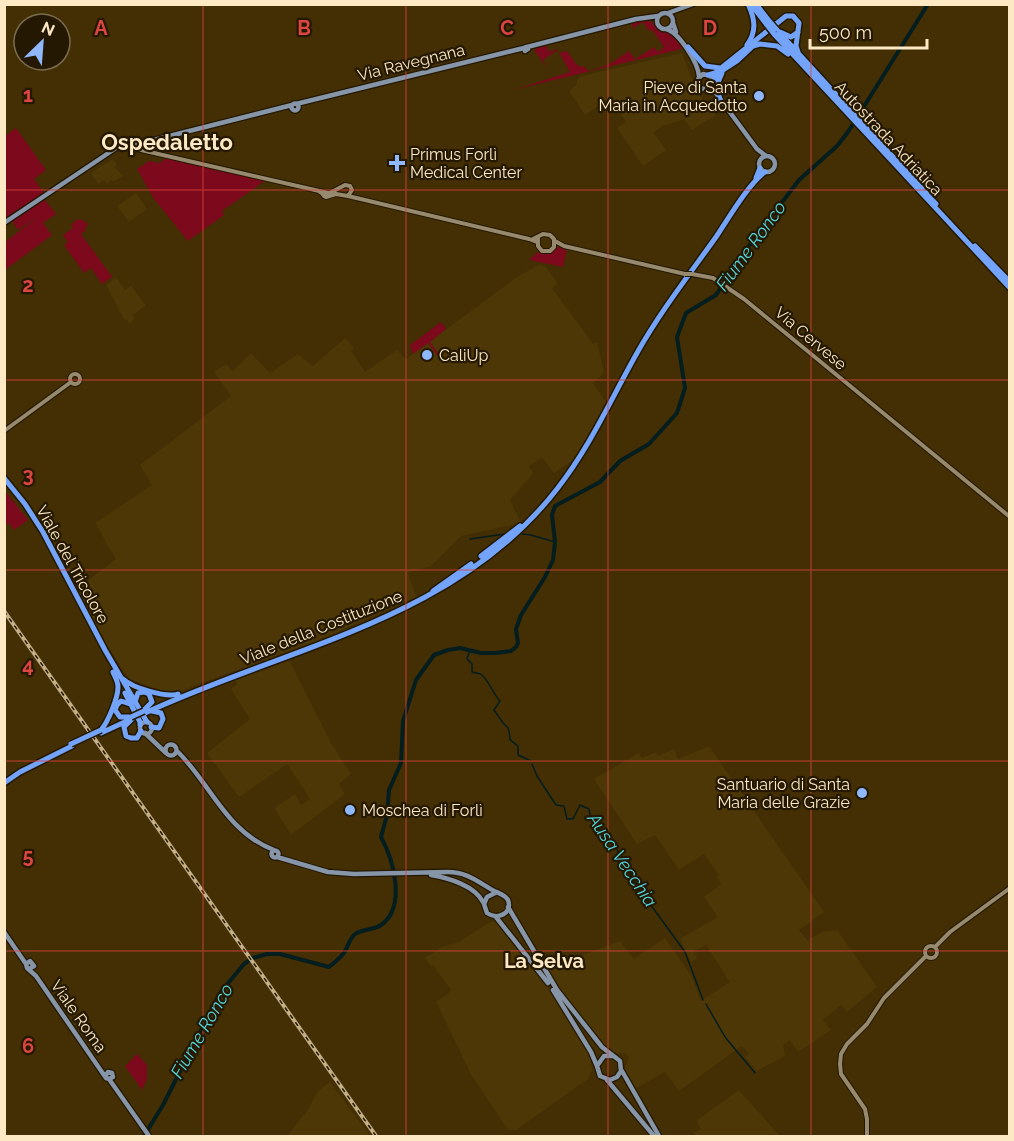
<svg xmlns="http://www.w3.org/2000/svg" width="1014" height="1141" font-family="Raleway,sans-serif">
<style>
.built{fill:#4e3706}
.green{fill:#7c091c}
.lines{fill:none;stroke-linecap:round;stroke-linejoin:round}
.stream{stroke:#041d1f;stroke-width:1.5}
.river{stroke:#041d1f;stroke-width:4}
.secondary-casing{stroke:#241802;stroke-width:6}
.primary-casing{stroke:#241802;stroke-width:7}
.highway-casing{stroke:#241802;stroke-width:8}
.secondary{stroke:#96896d;stroke-width:4}
.primary{stroke:#8795a9;stroke-width:4.5}
.highway{stroke:#73a4f9;stroke-width:5}
.rail-casing{stroke:#c4af89;stroke-width:4}
.rail{stroke:#241802;stroke-width:1.5;stroke-dasharray:4.5;stroke-linecap:butt}
.secondary-bridge-casing{stroke:#241802;stroke-width:6;stroke-linecap:butt}
.highway-bridge-casing{stroke:#241802;stroke-width:8;stroke-linecap:butt}
.secondary-bridge{stroke:#96896d;stroke-width:4}
.highway-bridge{stroke:#73a4f9;stroke-width:5}
.grid{fill:none;stroke:#dc4540;stroke-width:1.5;stroke-opacity:0.55}
.poi-dot{fill:#90b8fd;stroke:#241802;stroke-width:2}
.labels{text-anchor:middle;stroke-width:4.5;stroke-linejoin:round;paint-order:stroke}
.street-label{font-size:16px;fill:#fee9c5;stroke:#241802}
.poi-label{font-size:16px;fill:#fee9c5;stroke:#241802;text-anchor:start}
.water-label{font-size:18px;font-style:italic;fill:#53d5dd;stroke:#241802}
.quarter-label{font-size:20px;font-weight:bold;fill:#fee9c5;stroke:#241802}
.district-label{font-size:22px;font-weight:bold;fill:#fee9c5;stroke:#241802}
.grid-label{font-size:20px;text-anchor:middle;font-weight:bold;fill:#dc4540;stroke:#241802;stroke-width:4.5;stroke-linejoin:round;paint-order:stroke}
</style>
<rect width="100%" height="100%" fill="#432f03"/>
<path class="built" d="M682,53l15,39 19,23 -24,15 -8,-11 -21,7 -10,6 13,18 -23,16 -26,-38 9,-6 -16,-24 -25,17 -16,-24 8,-7v-5l5,-3z
M113,159l4,6 -3,2 9,9 -9,5 -4,-1 -2,5 -4,-5 -6,4 -7,-11z
M136,193l11,16 -18,13 -12,-16z
M539,265l7,2 12,17 -6,4 41,56 4,-2 7,31 -11,10 13,19 -30,56 -22,15 -12,-16 -13,9 4,7 -23,27 11,23 -60,13 -30,30 -23,7 8,24 -97,43 -142,52 -21,-3 -27,-10 -20,-31 -32,-59 39,-30 -21,-36 57,-38 -12,-20 91,-69 -17,-24 12,-8 7,7 18,-18 19,20 28,-19 15,12 32,-28 9,10 -3,3 14,21 32,-22 9,9 114,-84z
M116,277l9,13 6,-4 15,19 -13,10 2,4 -6,5 -2,-5 -2,2 -19,-36z
M288,658l42,83 21,33 -12,10 6,10 -54,41 -17,-27 21,-14 6,11 9,-6 -23,-35 -48,33 -32,-44 43,-34 -19,-30 6,-5 -2,-5z
M709,746l115,166 -25,18 8,10 15,-8 15,-2 40,57 -30,25 -6,-7 -18,15 8,10 -33,22 -8,-12 -7,5 2,11 -28,15 -12,-14 4,-3 -7,-8 -63,45 -14,-19 -32,18 -9,-20 5,-13 -4,-4 -10,1 -8,-6 -39,-48 -19,-26v-4l2,-3 69,-26 14,18 31,-21 27,39 9,24 29,-19 -24,-37 -12,6 3,7 -6,4 -11,-23 38,-22 -14,-20 17,-13 -4,-7 1,-3 -14,-20 -25,16 -24,-35 -18,9 -43,-65 45,-26 3,5 14,-6 2,4 16,-7 4,10z
M494,921l4,2 58,74 33,55 3,18 -4,9 -72,51h-7l-3,-3 -34,-51 -36,-74 12,-8 3,-4 -18,-25 -2,1 -6,-8 17,-11 17,-5 26,-17z
M330,1082l40,54h-83l21,-27 10,-18z
M739,1090l41,46h-84l-2,-3 7,-4 -5,-8z"/>
<path class="green" d="M644,20c12,1 9,7 17,11 12,4 12,3 21,14l-1,4 -168,41 57,-18 -11,-19 -3,-2 -13,9 5,9 -14,-19 10,-6 6,8 6,-3 3,4 8,-2 9,13 5,3 2,-1 6,5 19,-6 21,-14 6,8 19,-12 4,5 6,-5 -11,-16 -5,-1 -5,-8 -10,6 -2,-6z
M16,128l30,42 -12,9 10,14 -39,27v-84z
M166,158l100,22 -44,31 2,4 -36,26 -34,-42 -17,-30 12,-8 11,2z
M44,199l12,15 -13,9 9,12 -47,35v-28l33,-25 -20,13 -6,-9z
M78,219l7,2 3,4 -3,3 1,2 -5,4 31,43 -10,7 -11,-16 -7,5 -20,-28 4,-3 -5,-7 10,-7 -2,-3z
M557,247l19,3 -9,-1 -4,18 -34,-7 9,-8 10,1z
M441,322l5,7 -16,13 11,15 -2,1 -11,-15 -15,11 -3,-9z
M5,491l23,29 -14,10 -5,-7 -4,3z
M137,1054l10,11v14l-5,11 -17,-24z"/>
<g class="lines">
<path class="stream" d="M522,534l9,1 24,7
M470,539l35,-5
M470,649l-3,10 5,5v8c3,1 7,1 10,3 7,6 11,19 18,26l-6,9c5,7 8,13 14,18 5,13 -4,8 10,18v9l11,5
M532,764l5,12 19,29 8,1 3,13h6l7,-14 9,4 2,11 23,24 23,42 48,66 18,48
M706,1004l19,33 30,36"/>
<path class="river" d="M144,1136l19,-31 57,-112 24,-29 9,-6 14,-4h13l49,13c5,-4 10,-8 14,-13 5,-6 6,-15 12,-20 7,-5 19,-4 26,-9 26,-18 12,-66 0,-88l6,-22 2,-25 12,-27 2,-42 13,-41 18,-25 14,-5 12,-2 21,5h15l15,-2 5,-4 2,-4 -2,-14 5,-14 24,-38 8,-17 2,-18 -3,-27 3,-9 45,-24 20,-21 29,-17 28,-31 8,-25 -8,-51 9,-24 30,-18 29,-44 54,-71 38,-34 11,-14 80,-128"/>
<defs>
<path id="secondary" d="M128,147l200,46
M320,192c3,1 3,4 6,5l10,-3 12,2 4,-6 -2,-4 -5,-1 -21,11
M348,196l181,43 8,3
M533,239l10,-5 7,1 4,4v8l-4,4h-8l-4,-5v-8
M555,241l9,5 121,28
M692,274l21,4 31,21 266,218
M70 379a5 5 0 1 1 10 0a5 5 0 1 1-10 0Z
M4,431l67,-49
M925 952a6 6 0 1 1 12 0a6 6 0 1 1-12 0Z
M935,947l15,-15 60,-44
M867,1136v-17l-2,-10 -24,-35 -1,-10 1,-10 6,-10 20,-20 17,-26 42,-42"/>
<path id="primary" d="M657 21a8 8 0 1 1 16 0a8 8 0 1 1-16 0Z
M668,13l25,-9
M673,23l3,9
M666,29c13,3 32,34 33,47
M526,47l2,2 -3,2 -1,-3z
M527,47l109,-28 22,-3
M712,84l-3,4 -7,1 -3,-3 -1,-7 5,-5 8,2 4,16 42,57 9,7
M291.5 107a3.5 3.5 0 1 1 7 0a3.5 3.5 0 1 1-7 0Z
M296,104l228,-56
M119,146l3,2 170,-43
M759 164a8 8 0 1 1 16 0a8 8 0 1 1-16 0Z
M4,223l115,-77 1,-4 7,2
M140 728a6 6 0 1 1 12 0a6 6 0 1 1-12 0Z
M145,733l21,20
M165.5 750a5.5 5.5 0 1 1 11 0a5.5 5.5 0 1 1-11 0Z
M177,751c34,33 49,81 97,99
M271.5 854a3.5 3.5 0 1 1 7 0a3.5 3.5 0 1 1-7 0Z
M277,857l51,15 26,2 94,-2c20,0 31,11 48,20 5,2 9,3 12,8 5,14 -11,20 -21,13l-3,-9 3,-7 10,-5
M431,875c18,3 44,11 52,27
M508,907l49,83 45,57 18,14 1,10 -4,6 -7,3 -10,-4 -3,-10 7,-10h8
M496,917l52,66
M4,932l22,32
M29,969l5,-3 -4,-5 -4,3 1,4 9,8 70,102 3,1
M553,990l38,62 6,14
M622,1071l37,65
M106,1075l2,-3 4,1 1,4 -4,2
M109,1079l40,57
M607,1080l47,56"/>
<path id="highway" d="M751,4l16,21
M756,4l14,18
M776,29l160,175
M780,32l11,5 7,-5
M774,34l236,254
M747,45c10,-14 8,-26 1,-41
M688,47l17,19 15,2
M708,75l7,-2 71,-57h7l6,7 -3,23 2,6
M713,81l4,-7 20,-13 16,-15 7,-2 17,2 11,8
M720,99l-4,-12 6,-14
M756,178l4,-10
M975,246l35,36
M4,478l21,26 18,28 62,118 42,72
M481,556l39,-30
M433,591l38,-27
M123,679c10,9 43,19 55,15
M125,693l15,29v3
M135,702l3,-9 6,-1 5,2 3,8 -8,8
M130,704l-9,-3 -4,4 -2,5 5,7h11
M145,713c142,-66 311,-93 412,-224 33,-42 54,-90 80,-136 23,-41 52,-78 79,-116 12,-18 33,-54 49,-65
M132,719l-8,8 2,9 5,2h6l4,-7
M151,727l8,1 4,-9 -2,-6 -9,-2
M101,730c7,-8 17,-32 17,-43 0,-6 -3,-10 -5,-15
M101,733l26,-12
M4,783l16,-11 52,-26"/>
</defs>
<use href="#secondary" class="secondary-casing"/>
<use href="#primary" class="primary-casing"/>
<use href="#highway" class="highway-casing"/>
<use href="#secondary" class="secondary"/>
<use href="#primary" class="primary"/>
<use href="#highway" class="highway"/>
<defs>
<path id="rail" d="M4,611l372,525"/>
</defs>
<use href="#rail" class="rail-casing"/>
<use href="#rail" class="rail"/>
<defs>
<path id="secondary-bridge" d="M685,274h7"/>
<path id="highway-bridge" d="M770,22l6,7
M767,25l7,9
M131,717l13,-6
M71,744l30,-14"/>
</defs>
<use href="#secondary-bridge" class="secondary-bridge-casing"/>
<use href="#highway-bridge" class="highway-bridge-casing"/>
<use href="#secondary-bridge" class="secondary-bridge"/>
<use href="#highway-bridge" class="highway-bridge"/>
</g>
<path class="grid" d="M203,4v1132M406,4v1132M608,4v1132M811,4v1132M4,190h1006M4,380h1006M4,570h1006M4,761h1006M4,951h1006"/>
<g class="poi-dot">
<circle cx="759" cy="96" r="6"/>
<path d="M394 154h6v6h6v6h-6v6h-6v-6h-6v-6h6z"/>
<circle cx="427" cy="355" r="6"/>
<circle cx="862" cy="793" r="6"/>
<circle cx="350" cy="810" r="6"/>
</g>
<g class="labels">
<g class="street-label">
<text transform="translate(411 62) rotate(-14)" y="6">Via Ravegnana</text>
<text transform="translate(889 138) rotate(47)" y="6">Autostrada Adriatica</text>
<text transform="translate(811 338) rotate(40)" y="6">Via Cervese</text>
<text transform="translate(73 564) rotate(61)" y="6">Viale del Tricolore</text>
<text transform="translate(321 627) rotate(-22)" y="6">Viale della Costituzione</text>
<text transform="translate(79 1016) rotate(55)" y="6">Viale Roma</text>
</g>
<g class="poi-label">
<text x="747" y="93" text-anchor="end">Pieve di Santa<tspan x="747" dy="18">Maria in Acquedotto</tspan></text>
<text x="410" y="160">Primus Forlì<tspan x="410" dy="18">Medical Center</tspan></text>
<text x="439" y="361">CaliUp</text>
<text x="850" y="790" text-anchor="end">Santuario di Santa<tspan x="850" dy="18">Maria delle Grazie</tspan></text>
<text x="362" y="816">Moschea di Forlì</text>
</g>
<g class="water-label">
<text transform="translate(751 246) rotate(-54)" y="6">Fiume Ronco</text>
<text transform="translate(622 860) rotate(56)" y="6">Ausa Vecchia</text>
<text transform="translate(202 1031) rotate(-60)" y="6">Fiume Ronco</text>
</g>
<g class="quarter-label">
<text x="544" y="968">La Selva</text>
</g>
<g class="district-label">
<text x="167" y="150">Ospedaletto</text>
</g>
</g>
<g class="grid-label">
<text x="101" y="35">A</text>
<text x="304" y="35">B</text>
<text x="507" y="35">C</text>
<text x="710" y="35">D</text>
<text x="28" y="102">1</text>
<text x="28" y="292">2</text>
<text x="28" y="482">3</text>
<text x="28" y="672">4</text>
<text x="28" y="863">5</text>
<text x="28" y="1053">6</text>
</g>
<rect width="1014" height="1141" fill="none" stroke="#fee9c5" stroke-width="12"/>
<g transform="translate(42 42) rotate(25)"><circle r="28" fill="#241802" stroke="#7b6c50" stroke-width="1.5"/>
<path d="M0-4.5L10 22L0 15L-10 22Z" fill="#90b8fd"/>
<text y="-9" font-size="16" font-weight="bold" text-anchor="middle" fill="#fee9c5">N</text>
</g>
<path d="M810 39v9h117v-9" fill="none" stroke="#fee9c5" stroke-width="3"/>
<text x="819" y="39" font-size="18" fill="#fee9c5" stroke="#241802" stroke-width="4.5" paint-order="stroke">500 m</text>
</svg>
